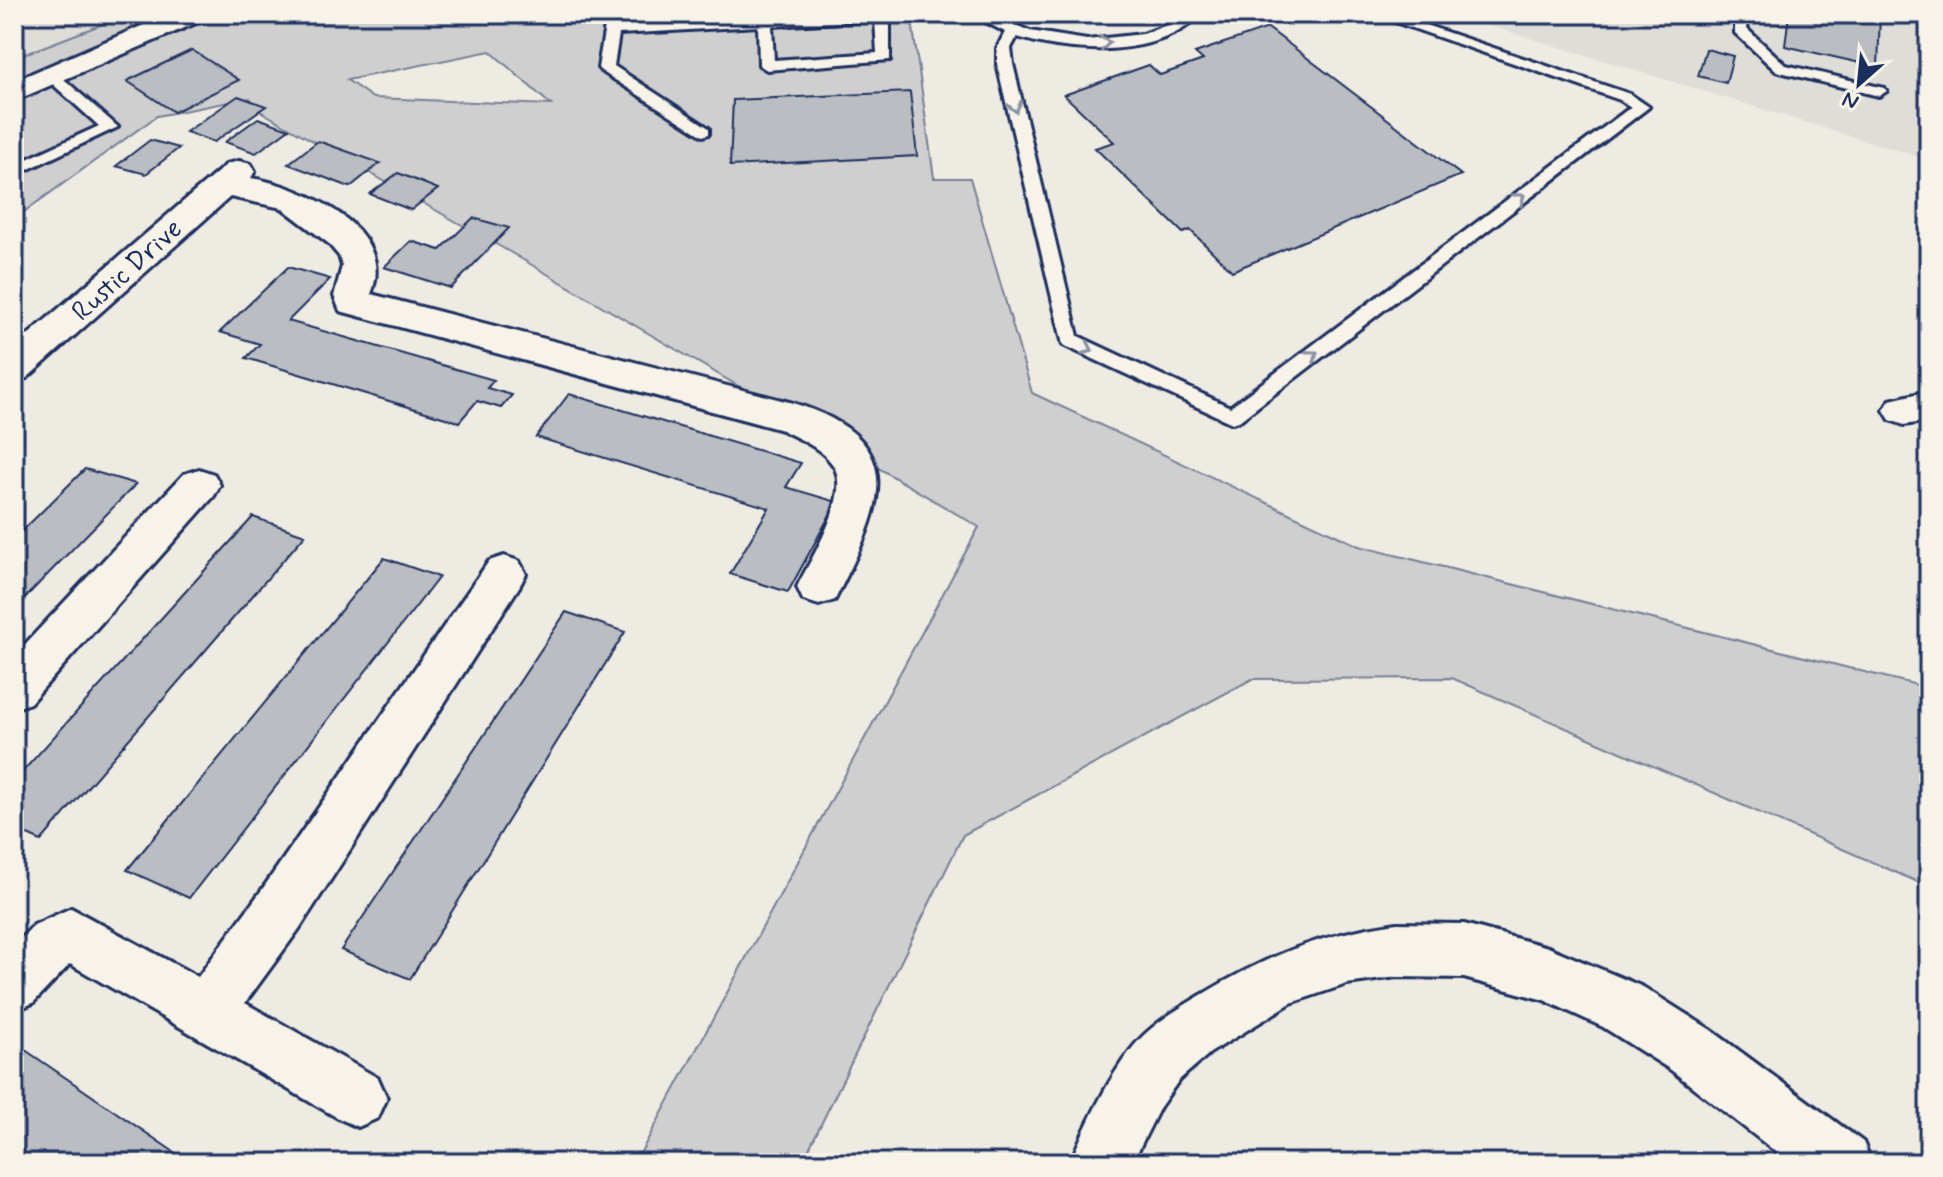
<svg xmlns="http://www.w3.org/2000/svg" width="1943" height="1177" font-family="Mynerve,sans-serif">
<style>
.built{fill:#deddd8}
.green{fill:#cfcfcf;stroke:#757f96;stroke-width:2;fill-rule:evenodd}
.building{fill:#babdc2;stroke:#1b2f5e;stroke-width:2}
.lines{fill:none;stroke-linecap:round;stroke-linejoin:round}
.service-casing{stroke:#1b2f5e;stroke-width:6}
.minor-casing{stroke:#1b2f5e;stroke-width:6}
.service{fill:#f7f3e8;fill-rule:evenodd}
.minor{fill:#f7f3e8;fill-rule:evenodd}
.oneway{stroke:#8991a3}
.labels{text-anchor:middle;stroke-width:8;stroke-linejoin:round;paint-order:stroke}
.street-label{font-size:28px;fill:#1b2f5e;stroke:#f7f3e8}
</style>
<rect width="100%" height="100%" fill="#eeebe2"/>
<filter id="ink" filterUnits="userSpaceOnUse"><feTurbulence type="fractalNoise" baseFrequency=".0125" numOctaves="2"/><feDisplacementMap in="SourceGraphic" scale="16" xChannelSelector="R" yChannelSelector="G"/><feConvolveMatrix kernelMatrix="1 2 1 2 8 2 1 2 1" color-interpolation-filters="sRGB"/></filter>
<g filter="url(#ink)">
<path class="built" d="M14,14h115l-115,44z
M1451,14h478v146z"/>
<path class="green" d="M129,14h782l23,164h36l62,215 327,153 570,142v199l-477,-209 -200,1 -289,156 -161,328h-167l344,-636 -471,-276 -248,-140 -10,-13 -93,18 -143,103v-161zM490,51l61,54 -178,-7 -26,-18z"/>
<path class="building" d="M1789,14h91l-2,53 -93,-21z
M1268,28l193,147 -229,96 -42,-41 -7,3 -88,-85 19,-6 -50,-47 85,-30 11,10 43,-15 -8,-7z
M1706,49l27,7 -7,27 -28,-7z
M192,50l47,30 -65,32 -47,-31z
M910,92l7,64 -187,10 3,-66z
M238,96l28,10 -52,36 -28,-10z
M258,118l31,11 -33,24 -31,-11z
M150,140l29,8 -33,26 -30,-8z
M318,141l62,22 -30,24 -62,-23z
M398,173l40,16 -27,21 -41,-16z
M473,218l36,10 -58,60 -67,-21 27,-26 29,9z
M288,267l42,12 -42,42 206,59 -7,8 25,7 -11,13 -24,-7 -18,21 -213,-64 14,-14 -40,-12z
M569,394l232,69 -15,24 51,15 -49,90 -58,-18 39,-66 -233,-71z
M85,469l51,15 -122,125v-70z
M253,517l52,18 -264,306 -27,-12v-48z
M384,558l55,19 -250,321 -62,-28z
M566,612l59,20 -215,347 -69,-29z
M18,1045l172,118h-176v-113z"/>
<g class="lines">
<defs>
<path id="service" d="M607,14h14l-1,11 207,-11h86l-7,4 -16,1v41l-123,10 -8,-5 -1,-39 -139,8 -5,32 95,62v6l-6,2 -102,-65 -3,-3zM875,20l2,33 -103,7 -2,-34z
M970,14h18l42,17 57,9 56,-6 24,-9 17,-11h17c-43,45 -130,40 -184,23l-6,11 2,16 65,272 152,71 401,-300 -11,-7 -248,-86h21l237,80 19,13 -410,314 -7,2 -169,-78 -66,-281v-16l8,-16z
M1735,14h14l-2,15 39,36 98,23 3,3 -8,5 -103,-25 -41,-38z
M52,71l5,2 61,54 -104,49v-11l85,-39 -52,-47 -3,-3z"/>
<path id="minor" d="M169,14h38l-4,6 -189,81v-20z
M239,161l12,3 4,7 -4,7c51,8 147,50 120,116l422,109c126,39 85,110 42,197l-16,5 -16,-5 -6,-13c13,-27 56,-93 36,-122 -12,-18 -34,-26 -51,-35l-442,-119 -6,-15 8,-30 -3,-10 -11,-13 -46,-35 -52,-11 -203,181 -13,4v-35l213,-183z
M1929,391v30l-25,4 -14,-5 -6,-10 6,-10z
M199,469l15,5 6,11 -6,11 -184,207 -16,6v-53l170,-182z
M504,556l15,5 7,13 -7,13 -220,342 -54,74 133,75 9,20 -9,20 -20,9 -20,-9 -268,-154 -37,39 -19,8v-66l20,-20 37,-17 127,69 63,-86 228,-330z
M1397,923l67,1 84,23 95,40 68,43 152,112 9,21h-82l-119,-93 -68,-43 -59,-27 -80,-22 -67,-1 -50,7 -56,19 -81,50 -31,27 -19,27 -28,56h-62c16,-38 41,-92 69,-123 18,-19 42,-33 64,-46 66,-39 118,-60 194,-71z"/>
</defs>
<use href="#service" class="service-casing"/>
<use href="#minor" class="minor-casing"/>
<use href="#service" class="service"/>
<use href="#minor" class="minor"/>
</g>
<defs><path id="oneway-chevron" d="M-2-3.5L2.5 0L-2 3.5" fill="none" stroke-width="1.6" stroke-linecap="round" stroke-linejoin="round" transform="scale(2)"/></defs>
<g class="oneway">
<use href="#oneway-chevron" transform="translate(1105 43) rotate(-7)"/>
<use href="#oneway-chevron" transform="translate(1015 107) rotate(77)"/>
<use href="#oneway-chevron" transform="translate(1520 198) rotate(-37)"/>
<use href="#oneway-chevron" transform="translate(1088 349) rotate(25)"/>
<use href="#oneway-chevron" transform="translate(1313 355) rotate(-37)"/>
</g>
</g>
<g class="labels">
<g class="street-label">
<text transform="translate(126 269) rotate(-42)" y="10">Rustic Drive</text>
</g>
</g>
<rect width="1943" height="1177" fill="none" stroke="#f7f3e8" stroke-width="48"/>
<rect x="24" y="24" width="1895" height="1129" fill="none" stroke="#1b2f5e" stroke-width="3" filter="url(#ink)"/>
<g transform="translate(1859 84) rotate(207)" stroke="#f7f3e8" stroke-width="6" paint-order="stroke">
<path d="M0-6L14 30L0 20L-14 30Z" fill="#1b2f5e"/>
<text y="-12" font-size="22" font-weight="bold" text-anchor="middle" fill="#1b2f5e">N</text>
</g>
</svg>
